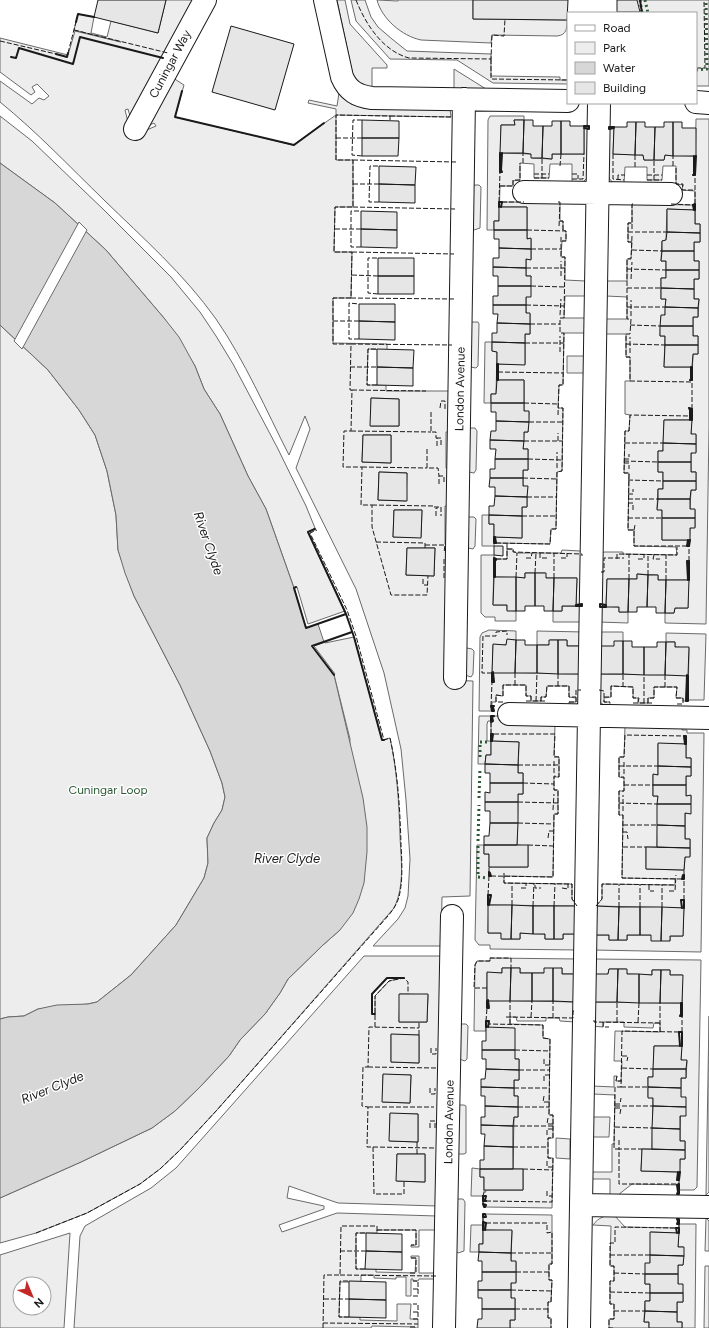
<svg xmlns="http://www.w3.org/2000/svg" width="709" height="1328" font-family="Figtree,sans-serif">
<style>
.green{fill:#ededed;stroke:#6a6a6a;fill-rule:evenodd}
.water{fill:#d7d7d7;stroke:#6a6a6a}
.pier{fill:#fff;stroke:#6a6a6a}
.building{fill:#e6e6e6;stroke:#1a1a1a}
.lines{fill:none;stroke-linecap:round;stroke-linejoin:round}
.minor-casing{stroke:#1a1a1a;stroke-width:24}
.minor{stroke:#fff;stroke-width:22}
.hedge{stroke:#2b5a34;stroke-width:3;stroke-dasharray:2 3;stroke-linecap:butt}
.fence{stroke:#1a1a1a;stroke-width:1;stroke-dasharray:5 2;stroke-linecap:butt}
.wall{stroke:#1a1a1a;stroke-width:2}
.labels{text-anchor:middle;stroke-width:3;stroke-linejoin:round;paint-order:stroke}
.street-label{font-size:12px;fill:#1a1a1a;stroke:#fff}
.park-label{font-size:12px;fill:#2b5a34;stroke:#fff}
.water-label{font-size:13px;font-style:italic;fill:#1a1a1a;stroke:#fff}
</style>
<rect width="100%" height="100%" fill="#fff"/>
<path class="green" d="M166,0h31l-66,120 -3,-11 -3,1 4,16 13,6 14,-6 -2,-3 -10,5 26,-52 14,9 -9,32 118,28 43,-30v-6l-28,-6 1,-3 28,6 2,-13 12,11 13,4 86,1 1,8 -115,-2v45h17v47h-18l-1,45h18l-1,46h-18v45l54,1v6l-19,-1 -1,36h19v6h64v41h-4v36l3,1 -1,37h-3v38l3,1 -2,135 27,1 -3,215 -28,1 -1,49h-68l25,-27 7,-11 3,-12 2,-37 -4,-59 -5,-51 -17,-76 -28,-84 -60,-121 14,-39 -5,-13 -16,39c-23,-45 -44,-94 -73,-136 -32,-45 -73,-81 -112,-119 -34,-33 -67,-68 -104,-98v-21l32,23 7,-6 5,2 5,-4 -12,-12 -5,3 3,5 -4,3 -31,-23v-34l68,17 7,-24 46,11 -47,-12 4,-16 16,3 -3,16 16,4 4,-16 47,12zM371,398l28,1v27h-28zM363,435h28v28l-29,-1zM379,472l28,1 -1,28 -28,-1zM394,510h28l-1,27h-28zM407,548h28l-1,28 -28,-1z
M337,0h8l5,24 37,41v3h-15v19c-8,0 -14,-4 -19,-11z
M351,0h14l6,17 7,10 14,12 15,12 84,3v22l69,1v3h8v4l-75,-1 -36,-23 -67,-1 -34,-38z
M377,0l21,1v-1h75v19l94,1c0,8 0,15 -10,16l-65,-1 -1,8 -70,-3c-19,-4 -39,-21 -44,-40z
M640,0h69v86h-13v-73h-54z
M454,69l32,20h-32z
M0,116l32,25 72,69 67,67 29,35 16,24 17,28 44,83 29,59 9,22 -7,4 37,79 -37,13 -11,-37 -3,1 -28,-79 -18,-33 -28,-62 -16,-25 -9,-23 -31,-48 -58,-68 -51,-47 -55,-40z
M490,116h34v4h-10l1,5h-14l-1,47 2,-1 -1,-1 1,-17 29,1 1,4 20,1v-5h32v-26l4,-1 -1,51 -5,5h-10v-19h-22l-1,14h-15v-14l-14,-1v17l-7,1v5h-13l-1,35h-5v9h-7l1,-110z
M696,119h13v308l-3,197 -41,-1v-10h9l1,-5h13l1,-47 -2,1h1v18h-30v-5l-21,-1v5h-30l-1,26 -6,1 19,1v5h9v11l-30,-1 4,-69 2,-1h19v2l54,1 -1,-8 -42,-1v-16h-6l1,-57h-5l1,-42h4l1,-16 -5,-1v-33h5v-24h-4v-23h-21v-15h22v-22l-21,-1v-15h21v-22l4,-1 1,-16h-4v-19h4v-19l61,1 1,5 -27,-1 -1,31 -4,1 -1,20h5v17h-5v21h5l-1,16 -4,1 -1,20h5l-1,31h27v12h-1l2,1 1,-26h5v-18h-5v-19h5l1,-18h-5v-20h5v-18h-5v-19h6v-18h-5v-33l-13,-1 1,-5 -7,-1v-18h-13l-1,14h-15v-13h-22l-1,17 -12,-2 -3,-4 -1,-5 1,-44 5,-1 -1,26 30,1 1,5h20l1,-5 29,1v18l-1,1h2zM689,409h3l-1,25 5,1v17l-5,1v19h5v18h-5l-1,19 5,1v17l-5,1 -1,18h-1v-6h-26v-30l-5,-1 1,-20h5v-17h-5v-21h5l1,-31h26v-10z
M475,185h4l2,2 -1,41 -6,2 -1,-1v-43z
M502,202h58v19h3v9l3,1v10h-4l-1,16h4v23l21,1v15h-21l-1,22h21v15h-21l-1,52h-4l-1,23h5l-1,63 -5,1 -1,57h-5l-1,15 -54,-1 -1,-6 27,1v-31h5v-20l-4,-1v-16h5v-21h-5l1,-17h4l1,-20 -5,-1v-31h-26v-16h27v-30h5v-20l-4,-1v-16l5,-21h-5v-17h5v-20h-4v-32h-26z
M472,322h6l1,2 -1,42 -2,2 -6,-1 1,-44z
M0,325l48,45 31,40 16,25 12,36 9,44 2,35 16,46 46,89 30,66 12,32 3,14 -3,13 -8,13 -7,15 1,25 -4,15 -28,47 -45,50 -34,27 -9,2 -50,5 -14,7 -16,1 -8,2z
M485,342h7v9l5,1 -1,42h-5v9h-7z
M567,356h18v17h-18z
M471,428h4l2,3 -1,39 -2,3 -5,-1v-42z
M482,515h7v9h5v22h-12z
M469,517h5l2,2 -1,27 -2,3 -5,-1v-30z
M507,549h6l1,3 3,1h44l1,-3 18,1 3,2 1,69h-31v-11h9v-5h20l-6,-1 1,-27h-31l-1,-5h-20v5l-30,-1v-17l1,-1h11z
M481,555h13l-1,50h14v5l9,1v10h-21v-4h-10l-4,-4z
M489,630l27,1v9h-9l-1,5h-13l-1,37h2l-1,-10 88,2 1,-28h-15v-6h-17l-1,5h-12v-14l47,1 -5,71 -3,2h-7v-3h7v-4l-7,-1v-11h-22l-1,11h-5v4h-10v-5h-5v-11h-23v11l-7,-1v7h-4v9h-13l1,-74 2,-4z
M598,632h25v9l-9,5 -15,28 88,1 -1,26h-3v-3h-7l1,-11h-23v11h-6v5h-10v-5h-5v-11l-22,-1v11l-7,1v4h6v3h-6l-6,-4z
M666,633l40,1 -2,66h-16l1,-52 -14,-1v-5h-9z
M354,637l28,103 8,-2c7,32 9,65 10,98 1,24 5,49 -6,72l-177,202 -37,40 -20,19 -20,15 -53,29 -51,20 -36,10v-45l81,-36 71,-34 23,-17 24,-23 30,-32 11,-16 25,-26 15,-21 8,-14 35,-34 17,-15 10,-191 -16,-64 1,-1 -21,-28 11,-4v1z
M467,648l5,1 2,2 -1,23 -2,3 -6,-2 1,-25z
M479,716h12v5h-3l-1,3v17h4v14h-5l-1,9h-7z
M494,716h11l50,9 -1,31 5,1v20h-5v13h4v24h-4l-1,63 -49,-1v7l68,1v15l5,6v1l-88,-1 2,-9 -2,-1 -1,38h13l1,6h18v-6l25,1v5h18v-5h16v16l-89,-1v-4h-11l-4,-5 2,-95h7v9h5v14l1,-1h38v-21l-11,-1 1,-51h5v-21h-5l1,-31 -27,-1 1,-7h-2v-12l2,-1 -1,-4z
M625,726l57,1v3h5v3h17l-3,219 -109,-2v-15h17v5h18v-5h24l19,6v-5h13l1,-36h-3l1,8 -86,-2 6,-7v-15l73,1v-6l-53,-1 1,-63h-4v-24h5v-13l-5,-1v-20h5zM686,736v22h5v18h-5v20h5l-1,17h-5v26h5v17l-5,1 -1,14 -1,-1 -37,-1v-22h11l1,-51h-5v-21h5v-31h27l-1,-7z
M364,956h77l-4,250 -99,-3 -49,-17 -2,12 37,8v3l-45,16 3,7 55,-19 100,3 -1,14h-17v17h-8v-2h5v-15h-39v3h-21v36h20v3l39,1 1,-15h-5v-2h8v17h17l-1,6h-16l-1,2h-5v-2h-2v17h-5v-19h-10v2l-22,-1v-3h-13v7h-21l-1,35h21v3l37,1v-17h14l-1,15h8v9h-3v-1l-43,-1 -1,2h-297l6,-92 5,-10 66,-38 25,-20zM387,978h14l-12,3 -14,15v17l-3,1v-20zM400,994l28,1 -1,27h-28zM391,1035h28v28l-28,-1zM383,1075h28l-1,28 -27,-1zM390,1114h28v28l-28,-1zM397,1154h28v28l-28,-1z
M490,958l89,1 -4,63 -15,-1 -1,-3h-13v3h-29l-1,-4h-6v7l33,1v13l7,1 -1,76h4v23h-5v20h5l-1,50 -67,-1 1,-2 -3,-1v-3h3l-1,-1 1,-4h-15l1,-28 8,1v8h4v15h2l-1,-2h38v-21h-10l1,-52h4v-21h-4v-16h5v-21h-4l-27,-32 1,-5h-3v9h-12l1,-66 2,-4h13zM502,968h18v5h24l18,-5v6h14l-1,28 -87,-2 1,7 -2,1v-35h15z
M592,959l109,1 -4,227 -3,3h-15v-5l-47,-1 -14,11h-8v-16h-19l1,-7h20v-28h2l1,-49 -22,-1v-8l21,1v-11h3l-1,5h5l1,-20h-8l1,-30 45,1v-9h-6l-1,5 -29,-1v-5h-20l-1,5 -12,-1zM609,969h17l1,5 25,1v-5h18v5h12v41l-2,-1 1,-1v-11l-87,-1 14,-28zM679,1032h3l-1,28 6,1 -1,17h-5l-1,63h5v18h-5l-1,21h-2l1,-8 -37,-1 1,-22h10l1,-51 -5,-1v-20h5l1,-31h26z
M709,1016v176l-3,3z
M461,1024h5l2,2 -1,33 -2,2 -6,-2z
M460,1105h4l2,1v47l-2,1h-6v-48z
M593,1117h17l-1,20h-17z
M556,1138l14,1v20l-14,-1z
M458,1199h5l2,3 -1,49 -6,2 -2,-2 1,-50z
M485,1214l67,1v49h-3v16h3l-1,22h-3v16h3v10h-41v-8h5v-21l-4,-1v-15l5,-1v-20l-5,-1 1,-30 -27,-1 -1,-6 2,-1 -3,-1v-5l3,-1z
M614,1215l11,12 51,1 1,5 -26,-1 -1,31 -5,11v10h5v17h-5l-1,21h5v6h-40v-9h5v-15h-4v-23h4v-15h-4l1,-40 -18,-1c6,-8 11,-9 21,-10z
M706,1218l3,3v30h-4z
M679,1224h17l-1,104h-13v-6h-5v-20h6v-9l-5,-9v-19h5v-18h-5z
M471,1225h12v19h-4v8h-9z
M70,1233l-6,95h-64v-73zM20,1284h24v24h-24z
M705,1266h4v62h-5z"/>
<path class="water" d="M0,163l55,40 51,47 58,68 15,19 16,29 9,23 16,25 28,62 18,33 28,79 12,40 12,-4 6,18 -12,4 22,29 29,123 4,29v25l-3,31 -5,16 -6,14 -13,17 -17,15 -35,34 -8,14 -15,21 -25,26 -11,16 -30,32 -24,23 -23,17 -71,34 -81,36v-179l8,-2 16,-1 14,-7 19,-4 31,-1 9,-2 34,-27 45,-50 28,-47 4,-15 -1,-25 7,-15 8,-13 3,-13 -3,-14 -12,-32 -30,-66 -46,-89 -9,-23 -7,-23 -2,-35 -9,-44 -12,-36 -16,-25 -31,-40 -48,-45z"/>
<path class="pier" d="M79,222l8,8 -65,119 -8,-8z"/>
<path class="building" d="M98,0h68l-8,33 -64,-16z
M473,0h95l-1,20 -94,-1z
M617,0h20l3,12h-23z
M231,26l63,18 -19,66 -63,-18z
M362,120l37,1v17h-37z
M514,120h10l-1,33h-23l1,-28h14z
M524,120h9v6h10l-1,32h-11v-4l-8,-1z
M552,121h9v33h-9v5l-10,-1 1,-32h9z
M561,121h9v5h14v28h-23z
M627,122h9l-1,33 -22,-1 1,-27h13z
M636,122h9v5h10l-1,33h-10l-1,-5h-8z
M664,122h9v34l-8,-1 -1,5h-10l1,-33h9z
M673,122h9v6h14v28h-23z
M362,138h37l-1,18h-36z
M379,166l37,1 -1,18 -36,-1z
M379,184l36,1v18l-36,-1z
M499,207h28v23h-33v-9h5z
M667,209l28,1v14h5v9l-33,-1z
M361,211l36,1v18l-36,-1z
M361,229l36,1v18l-36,-1z
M494,230h33v9l4,-1v11l-32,-1v-9h-5z
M667,232l33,1v9h-6v9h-32v-10l4,-1z
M499,248l32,1v11l-5,-1v9l-33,-1v-9h6z
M662,251h32v10h5v9h-33v-9h-5z
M378,258h36v18h-36z
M493,267l33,1v8h5v10h-33v-10h-5z
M666,270h33v9h-5v10l-33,-1v-10h5z
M378,276h36v18h-36z
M498,286h33v11h-5v8h-33v-9h5z
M661,288l33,1v10h5l-1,9 -33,-1 1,-8h-5z
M359,304h36v18l-36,-1z
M493,305h33v8h4v11l-33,-1 1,-9h-5z
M665,307l33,1v9h-5v9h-33l1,-11h4z
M359,321l36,1v18l-36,-1z
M497,323l33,1v10h-5v9l-33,-1v-9h5z
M660,326h33v10h5v9h-33v-9h-5z
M492,342l33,1v22l-28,-1v-12l-5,-1z
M665,345h33v9h-5l-1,13h-28z
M377,349l37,1 -1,18 -36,-1z
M377,367l36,1v18l-36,-1z
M497,380h27v23h-33v-9h5z
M371,398l28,1v27h-29z
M491,403h33v8h5v11l-33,-1v-9h-5z
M664,420h28l-1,14h5v10l-33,-1z
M496,421l33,1 -1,10h-4v9l-34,-1 1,-9h5z
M363,435h28v28l-29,-1z
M490,440l34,1 -1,8h5v10h-33l1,-10h-6z
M663,443l33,1v9h-5v9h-33v-11h5z
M495,459h33v11h-5v8h-33v-9h5z
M658,462h33v10h5v9h-33v-9h-5z
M379,472l28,1v28l-29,-1z
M490,478h33v8h5l-1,11 -32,-1v-9h-6z
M663,481h33v9h-5l-1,9h-32v-10h5z
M495,496l32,1v10h-5v9l-33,-1v-9h5z
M658,499h32v10h5v9h-33v-8h-5z
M394,510h28l-1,28 -28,-1z
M489,515l33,1v22l-28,-1v-13h-5z
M662,518h33v10h-5v12h-28z
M494,546h9v10l-9,-1z
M407,548h28l-1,28 -28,-1z
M525,573h10v33h-10v5h-9v-34l9,1z
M535,573h11v5h8l-1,33h-9v-5h-9z
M637,574l11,1 -1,32h-10v5h-9l1,-33h8z
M648,575h10v5h8l-1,33h-9v-6h-9z
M494,577h22v34h-9v-6h-14z
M554,578h23l-1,28h-14v5h-9z
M607,579h22l-1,33h-9v-5h-13z
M666,580h23l-1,28h-13l-1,5h-9z
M507,639l9,1 -1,33h-23l1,-29 13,1z
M516,640h9v5h12v28h-22z
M549,640h9v34l-21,-1v-28h12z
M558,640h9v6h15l-1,28h-23z
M614,641h9v33h-24l1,-28h14z
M623,641h9v6h12v28l-21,-1z
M657,642h9l-1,33h-21v-28h13z
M666,642h9v5h14l-1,29 -23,-1z
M491,741l28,1 -1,23 -33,-1 1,-9h5z
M658,743l28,1v14h5v9l-33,-1z
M485,764l33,1v8h5v10h-33v-10h-5z
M658,766l33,1v9h-5v9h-33v-11l5,1z
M490,783h33v11h-5v8h-33v-10l5,1z
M653,785h33v11l5,-1v9h-34l1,-8h-5z
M485,802h33v21h-28v-12h-5z
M657,804h34v10l-6,-1v13l-28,-1z
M490,823h28l-1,22h-33v-9h5z
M657,825l28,1v13h5v9l-33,-1z
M484,845h44v22h-39v-13h-5z
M646,847l44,1v9h-5l-1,13 -38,-1z
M488,905h24l-1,34h-10v-6h-13z
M512,905l21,1v28l-13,-1v6h-9z
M533,906h21v33h-9v-5h-12z
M554,906h23v28h-14v5h-9z
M596,906l23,1 -1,33h-9v-5h-14z
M619,907h21v28h-13v5h-9z
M640,907h22l-1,34h-10v-6h-11z
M662,907l22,1 -1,28h-13v5h-9z
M502,968h9l-1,33h-23v-29l15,1z
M511,968h9v5h12v28h-22z
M544,968h9v33h-21v-28h12z
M553,968h9v6h14v28l-23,-1z
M609,969h9l-1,33h-23l1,-28h13z
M618,969h9v5h12v29l-22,-1z
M652,970h9l-1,33h-21v-29l13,1z
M661,970h9v5h13l-1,28h-22z
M399,994h29l-1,28h-28z
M486,1027l29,1v22h-33v-9h4z
M391,1034l28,1v28l-28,-1z
M654,1046h28l-1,14h6l-1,9h-33z
M482,1050h33v9h4v11l-33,-1v-10h-4z
M486,1069l33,1v10h-5v8l-33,-1v-8h4z
M653,1069h33v9h-5v10l-33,-1v-10h5z
M383,1074l28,1 -1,28 -28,-1z
M481,1087l33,1v8h4v11l-33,-1v-10h-4z
M648,1087l33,1v9h5v10l-33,-1v-8h-5z
M485,1106l33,1v10h-4l-1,9 -32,-1v-8h4z
M653,1106l33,1v9h-6v13l-28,-1z
M390,1113l28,1v28l-29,-1z
M481,1125l32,1v21l-29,-1 1,-12h-4z
M652,1128l28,1v12h5v9l-33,-1z
M484,1146l29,1v22h-33v-9h4z
M642,1149l43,1v9h-5v13l-39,-1z
M397,1154h28v28l-29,-1z
M480,1169h43v21h-39v-13h-4z
M483,1230h29l-1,23 -32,-1v-8h4z
M650,1232l29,1 -1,14h6v9l-34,-1z
M366,1233l36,1v18l-36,-1z
M366,1251l36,1v18l-37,-1z
M479,1252l32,1v8h5v11h-34v-11h-4z
M650,1255l34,1 -1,9h-5v9h-33v-11h5z
M482,1272h34v11h-5v7h-33v-9h4z
M645,1274h33v10h5v9h-33v-9h-5z
M349,1281l37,1v18l-37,-1z
M478,1290h33v8h4v11h-33v-11h-4z
M650,1293h33v9h-6v10l-32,-1v-10h5z
M349,1299l37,1v18l-37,-1z
M482,1309h33v11h-5v8h-33l1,-9h4z
M645,1311l32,1v10h5v6h-33v-6h-5z"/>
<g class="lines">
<defs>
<path id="minor" d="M325,0l17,77c6,14 15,19 30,21l196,3
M696,102l13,1
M135,129l70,-129
M524,192l147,2
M455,678l9,-579
M509,714l200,4
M581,1205l128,2
M444,1328l8,-412
M579,1328l20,-1225"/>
</defs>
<use href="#minor" class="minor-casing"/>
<use href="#minor" class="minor"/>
<path class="hedge" d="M640,0l2,13
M645,0l3,13
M696,70l11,-1 -1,-69
M480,757v-15h10
M479,798l1,-30
M478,841l1,-36
M478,853v-8
M478,857v20l10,1"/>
<path class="fence" d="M356,0c10,25 27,51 53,58l82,1 1,-24 12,1 1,-17
M74,30l94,23
M0,41l56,13
M68,53l8,-31
M491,59v20l77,1
M696,68h9l-1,-68
M390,116l61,1
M390,120v-4l-54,-1v45h17v47h-18l-1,45h18l-1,46h-18v46h18l-1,46h2l-1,41h-7l-1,36h19l-1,38h11v22l19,68h36l1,-19
M336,138h26
M613,154v25l11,1
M362,156l-10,-1 1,-35h9
M353,160l103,2
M523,163v-10
M560,166l1,-12
M673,166v-10
M635,167v-12
M676,168v16h7l-1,6h13
M534,174h15
M572,174h6v5
M647,175h15
M534,178h15
M542,178v-20
M572,179h11l1,-25
M618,179v-4h7
M647,180h15
M654,180v-20
M353,184h26
M500,186h13v-6h7v-17
M379,202h-10l1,-36h9
M499,202l1,-30
M502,202h22
M558,202h2l-1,26
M671,204l22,1
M695,204v-29
M353,207l102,2
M560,221h3v10
M335,229h26
M632,229v-25h3
M527,230l39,1v10h-4
M628,232h39
M632,236l-1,23h-4v60h4l-1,15h-4v23h4v24l62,1
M632,242h-4v-19h4
M361,247h-10v-36h10
M531,249h30
M632,250l30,1
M352,252l102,2
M526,268h39
M627,269l39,1
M352,275l26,1
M561,276v-15
M631,279l1,-17
M531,286l34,1
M627,288h34
M378,294l-10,-1v-35h10
M351,298l103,1
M526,305l38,1
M627,307h38
M560,315l1,-16
M631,316v-16
M333,321h26
M530,324h30
M630,325l30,1
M359,339h-10v-36l10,1
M525,343h39
M351,344l101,1
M626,344l39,1
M560,352v-16
M630,353v-16
M350,367h27
M498,372l65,1
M377,385h-10l1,-36h9
M352,390l74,1
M524,403l34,1
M440,408l1,-7h4v8
M692,409v-29
M431,412v20h5v6h1
M558,415l1,-30h4l1,-52h-4v-15h4l1,-61h-4v-22
M529,422h34
M351,431l80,1
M524,441h38
M558,441v-8
M625,443h38
M437,446v-8h4v8
M427,449v19h11l1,8
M528,459l34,1
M624,459h5v-5
M624,461l34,1
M624,463h5v6
M362,467l65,1
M557,468v-16
M523,478l34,1
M628,480l35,1
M439,484v-8h5v8
M628,494h5v-5
M527,497h30
M628,499h30
M628,503h5v7
M372,505l61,1v1h8v9
M436,516v-8h2
M522,516h34
M628,518h34
M634,530l1,-5
M376,542l49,1v5
M496,543l54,1 1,-15h5l1,-57 5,-1 1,-63h-5
M425,545h20l-1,8
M687,546h-53v-16h-6l1,-57h-5l1,-42h4l1,-16 60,1
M507,549h6v3l69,2v2
M540,553v5h7
M654,555l-1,4h7
M526,558h5l1,-5
M561,558h6v-5
M496,559h11v-16
M617,559v-5l60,1v-8
M638,559h6v-5
M689,561v-15
M601,572h3v-14h20
M535,573l1,-20
M648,575v-20
M516,577l1,-24
M444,578v-21
M554,578v-25
M423,579v6h4
M629,579v-25
M666,580v-25
M492,673h-10l1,-37h13v-4l11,-1v4
M558,674v12
M515,685v-12
M623,687v-13
M665,687v-12
M599,690l5,1v11h6
M604,697h7v-11l22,1v11h6l-1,5
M526,701h20
M536,701l1,-28
M541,701v-4h5l1,-11h22v11h7
M503,702h-7v-7l7,1v-11h23v11h5v5
M569,702h7v-12h5
M633,703h21
M644,703v-28
M648,703v-5h6v-11h23l-1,11h7v6h-7
M491,706l1,-24
M491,722v12
M518,765h41
M619,766h39
M554,773v-12
M624,774v-13
M523,783l31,1
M624,785h29
M518,802l40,1
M619,803l38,1
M553,810l1,-16
M623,811v-16
M518,823l35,1
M623,825h34
M623,832h4l1,7
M548,838l1,-7h4
M528,845l25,1
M623,847h23
M489,872v-4
M504,873v10l68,1v15l5,7
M684,875v-4
M491,876l62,1 1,-63h4v-24h-4v-14l5,1v-20h-5l1,-23h-62
M682,879l-60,-1 1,-63h-4v-24h5v-14h-5v-20h5l1,-22 59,1
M535,885v3h6
M649,885v6h5
M521,888h5v-5
M562,888l6,1v-5
M669,891h6l1,-16
M488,895l1,-19
M684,900v-21
M512,905v-22
M533,906l1,-23
M554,906l1,-22
M596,906l6,-7v-15l73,1
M619,907v-22
M640,907v-22
M662,907v-22
M487,988h-13l1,-23 2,-4h13v-3h21v10
M506,1017l67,1v-7h2
M531,1017l1,-16
M553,1018v-17
M594,1020v2l66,1
M486,1021l1,-13
M603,1022v5h6
M617,1022v-20
M638,1022l1,-19
M510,1024v-23
M375,1027v-31l14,-15 15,-3 4,4v12
M660,1032v-29
M682,1032v-16
M419,1035v-13
M431,1048v6h5v-6
M515,1050l35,1
M622,1056h6l-1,5
M544,1059v6h5
M368,1067l68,1
M622,1068l31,1
M519,1070h30
M617,1076l-1,5h6
M544,1081v-6h5
M621,1087h27
M430,1088v6h5v-6
M514,1088h35
M544,1096l-1,6h6
M615,1104h5l1,-6
M615,1106h38
M368,1107h66
M518,1107h31
M615,1108h6l-1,6
M548,1118l-1,6h6
M513,1126h40
M615,1127l37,1
M430,1128v-7h5v7
M547,1135v-6h6
M619,1140v9h23
M373,1147l61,1
M513,1147h35
M417,1154v-12
M547,1161v6h5
M523,1169l30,1
M679,1180v4h-60v-35h-5l1,-62h6l1,-56 57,1
M404,1182v12h-30l-1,-47h-6l1,-40 -6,-1 1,-39h5l1,-40 50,1
M547,1191v5h5
M483,1196l1,-4
M483,1201v3
M486,1201l66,1 1,-44h-5v-20h5v-23h-4l1,-76 -7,-1v-13l-55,-1
M483,1222v-5
M486,1223h61v10l5,-1v32h-3v16h3l-1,22h-3v16h3v10
M679,1228v-4
M377,1230h39v15h-5
M36,1233l51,-20 53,-29 20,-15 20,-19 37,-40 171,-194c5,-6 9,-12 11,-19 4,-16 3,-35 2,-52 -1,-36 -3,-72 -11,-107l-6,2 -28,-104 -9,-26 -37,-77 7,-3
M340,1251h26
M511,1253h41
M610,1255h40
M365,1269h-9v-36h10
M516,1272h33
M410,1273h6v-15h-5
M614,1273l31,1
M340,1275l96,1
M413,1289h5
M511,1290l40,1
M610,1292l40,1
M413,1296h5v-15h-5
M324,1299h25
M515,1309h33
M614,1311h31
M413,1312h5
M349,1317h-10l1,-36h9
M413,1319h5v-15h-5
M323,1323l95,1
M410,1327h5v1
M323,1328l1,-53h16l1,-49h36v7
M613,1328h-4v-9h5v-15h-4v-23h4v-15h-4v-23h5v-16l61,1"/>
<path class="wall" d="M640,0l2,13
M76,22l2,-8 16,3
M56,54l11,3 1,-4
M11,57l5,1 3,-10 54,16 7,-27 83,21
M182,91l-7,26 119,28 30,-22
M584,126h5v3l-5,-1
M614,127h-5v2l5,-1
M500,153v19h2l-1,-2 1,-17
M694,156v18l-1,1h2l1,-19
M499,207v-5h3l-1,5
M694,210l-1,-5 2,-1v6
M691,367v12l-1,1h2v-13
M497,380v-16h1v16
M690,420v-10l-1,-2 3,1v11
M315,529l-7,3 38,82 8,23 28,103h2
M494,537v6h2l-1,-6
M688,540l-1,6h2l1,-6
M494,577v-19l2,1v1h-1v17
M688,580l-1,-19h2v19
M296,587l-2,1 12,40 40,-14
M576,605l6,-1v2h-6
M606,607h-6v-3l6,1
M492,673v9h2l-1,-10
M334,675l-22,-29 40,-14
M687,675l-1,26h2v-25
M491,706h3l-1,1 1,4h-2z
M491,716h3l-2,1 1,4 -2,1z
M491,741v-7h2l-1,7
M685,744l-1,-8h2v8
M489,872l1,1 1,3h-2z
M683,875h1v4h-2z
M488,905v-10h3l-2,10
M682,908l-1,-8h3v8
M487,1001v7h2l-1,-8
M681,1003v11l-1,2h2v-13
M375,1014h-3v-20l15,-16h17
M486,1027v-6h3l-1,6
M680,1046l-1,-14h3v14
M678,1172l-1,8h2l1,-8
M679,1184v10h-2l1,-2 -1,-7z
M483,1196h3l-1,4 1,1h-3z
M483,1204l3,1 -1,2h-1z
M483,1214h2l1,3h-3z
M677,1219h2v5h-2l1,-3z
M483,1230v-8l3,1 -1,7
M677,1233l-1,-5h3v5"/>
</g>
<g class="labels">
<g class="street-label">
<text transform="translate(170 64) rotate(-62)" y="4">Cuningar Way</text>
<text transform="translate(460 389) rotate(-89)" y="4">London Avenue</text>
<text transform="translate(449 1122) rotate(-89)" y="4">London Avenue</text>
</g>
<g class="park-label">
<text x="108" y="794">Cuningar Loop</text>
</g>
<g class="water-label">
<text transform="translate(209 543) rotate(71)" y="5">River Clyde</text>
<text x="287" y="863">River Clyde</text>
<text transform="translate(52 1087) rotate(-22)" y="5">River Clyde</text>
</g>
</g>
<rect x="567" y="12" width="130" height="92" fill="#ffffff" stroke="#a3a3a3"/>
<rect x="575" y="25" width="20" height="6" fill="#ffffff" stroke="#a3a3a3"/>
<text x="603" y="32" font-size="12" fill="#1a1a1a">Road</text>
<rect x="575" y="42" width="20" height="12" fill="#ededed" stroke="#a3a3a3"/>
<text x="603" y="52" font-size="12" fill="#1a1a1a">Park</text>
<rect x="575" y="62" width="20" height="12" fill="#d7d7d7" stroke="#a3a3a3"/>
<text x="603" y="72" font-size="12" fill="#1a1a1a">Water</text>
<rect x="575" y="82" width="20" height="12" fill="#e6e6e6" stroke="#a3a3a3"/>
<text x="603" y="92" font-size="12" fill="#1a1a1a">Building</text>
<g transform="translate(32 1296) rotate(136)"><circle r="19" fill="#ffffff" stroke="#a3a3a3"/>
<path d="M0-3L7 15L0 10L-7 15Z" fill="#c62828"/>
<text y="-6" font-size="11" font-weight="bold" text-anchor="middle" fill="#1a1a1a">N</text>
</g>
</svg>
